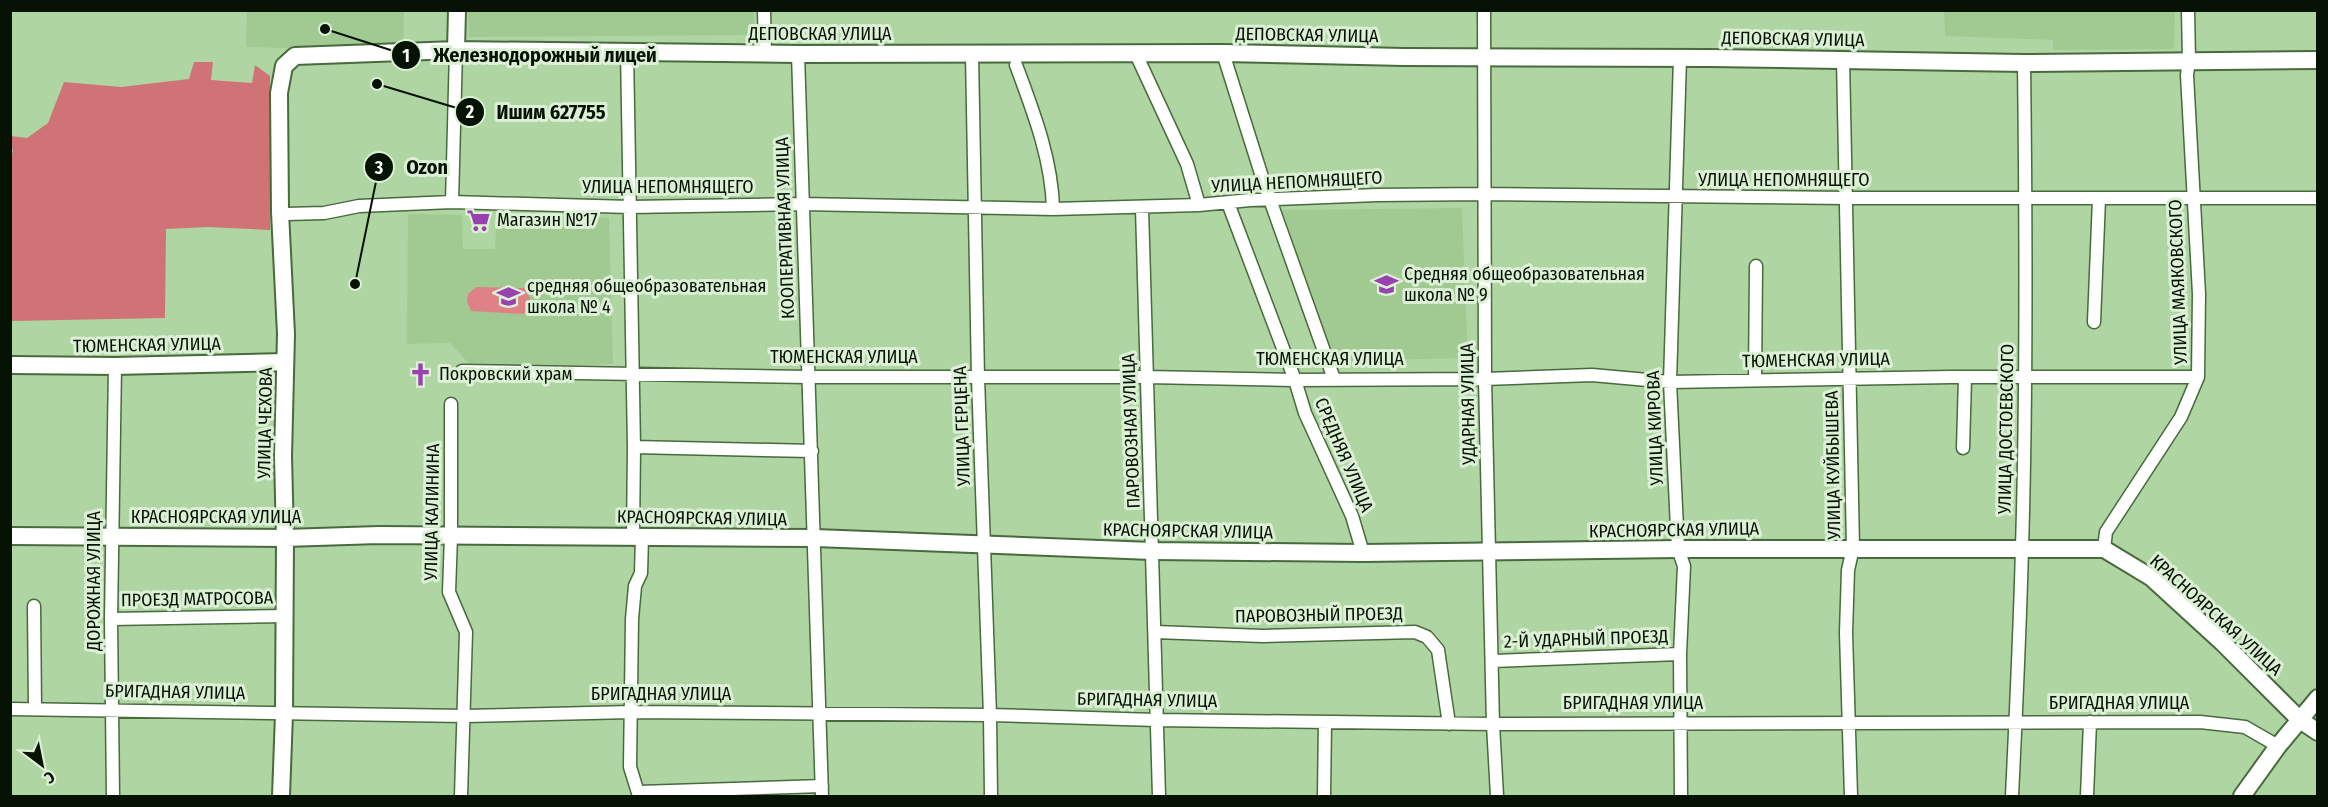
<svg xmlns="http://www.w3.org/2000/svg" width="2328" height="807" font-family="'Fira Sans Condensed',sans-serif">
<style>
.built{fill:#a1ca93}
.green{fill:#de8285}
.forest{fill:#d07377}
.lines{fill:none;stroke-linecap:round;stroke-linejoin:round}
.minor-casing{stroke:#486a3d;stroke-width:15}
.major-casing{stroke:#486a3d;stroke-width:20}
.minor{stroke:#fff;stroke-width:12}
.major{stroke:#fff;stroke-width:16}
.labels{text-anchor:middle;stroke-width:6;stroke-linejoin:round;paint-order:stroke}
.street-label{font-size:18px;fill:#061203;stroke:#dcf0d6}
.poi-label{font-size:18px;fill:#061203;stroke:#dcf0d6;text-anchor:start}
.leader{fill:none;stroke:#061203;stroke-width:2}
.callout-dot{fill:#061203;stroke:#dcf0d6;stroke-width:2}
.mark-label{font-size:18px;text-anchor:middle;font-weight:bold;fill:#fff}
.callout-label{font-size:20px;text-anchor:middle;font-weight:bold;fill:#061203;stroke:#dcf0d6;stroke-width:6;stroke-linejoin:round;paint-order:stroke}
</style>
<rect width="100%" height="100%" fill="#afd5a3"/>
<path class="built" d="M247,11h157l-1,40 -157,-4z
M468,11h286v24l-285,2z
M1944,11h231l-1,38 -121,1v-10l-108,-4z
M1462,208l6,150 -133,3 -53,-151z
M408,214l54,1 1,34h32l2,-33 112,2 4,146 -140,4 -23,-25 -43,1z"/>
<path class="green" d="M476,287l48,1 6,10 -1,11 -6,5 -52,-3 -4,-9 1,-8z"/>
<path class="forest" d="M194,62h19l-2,18 41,3 3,-18 15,11v154l-62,-3 -42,2 -1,89 -154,3 -1,-162 3,-8 -2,-6v-9l16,2 21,-15 16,-41 57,5 68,-8z"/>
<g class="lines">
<defs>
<path id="minor" d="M764,10l1,43
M1484,10l1,369 8,345 4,72
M627,51l7,396 -1,89
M1223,53l40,127 71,199
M798,54l24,742
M972,54l6,324 12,337 1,81
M1136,54l51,110 12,41
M1680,58l-10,324 8,167 6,17 -4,88 1,142
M1843,59l10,489 -5,22 -2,63 5,163
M1016,65c17,46 36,94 37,144
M452,202l4,-152
M1228,203l67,177 10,33 47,103 11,37
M1142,208l17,588
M280,212l6,2 38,-1 35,-7 93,-4 178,5 172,-3 251,5 146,-4 51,-5 127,-5 108,-1 362,4h471
M2094,322l5,-123
M462,371l346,6h339l148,3 190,-1 107,-4 78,7 281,-5h247
M1755,380l1,-114
M451,404v132l-2,56 17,40 -5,164
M634,447l178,4
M1963,448l2,-70
M2104,549l2,-17 75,-115 17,-40 1,-83 -12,-219 2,-14 -1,-51
M34,606l1,103
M111,619l173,-3
M1155,632l108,4 152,-4 12,5 11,13 11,74
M1493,661l187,-7
M10,709l455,7 166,-4 359,3 166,5 337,4 707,-2 45,5 33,19
M639,792l183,-6
M113,796l-2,-177 4,-253
M639,796l-9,-29 2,-148 3,-33 6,-13 1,-36
M1324,796l1,-74
M2012,796c4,-83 8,-166 10,-249 5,-161 4,-323 2,-484
M2087,796l3,-74"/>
<path id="major" d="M456,50l1,-40
M10,365l105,1 170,-4
M10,536l275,2 94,-3 436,3 337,13 211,2 315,-4h426l48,29 70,64 78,78 18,12
M281,796l3,-82 1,-176 -2,-82 3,-122 -6,-122 -1,-119 5,-27 11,-10 161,-6 342,4 425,-1 181,4 306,1 314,5 294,-3
M2242,796l36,-50 40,-48"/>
</defs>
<use href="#minor" class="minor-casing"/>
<use href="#major" class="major-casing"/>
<use href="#minor" class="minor"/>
<use href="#major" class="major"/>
</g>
<defs>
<symbol id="supermarket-bare" viewBox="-9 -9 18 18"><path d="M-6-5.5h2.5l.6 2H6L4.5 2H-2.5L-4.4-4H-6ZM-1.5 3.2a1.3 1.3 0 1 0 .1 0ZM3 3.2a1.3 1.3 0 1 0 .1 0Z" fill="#9842b0" stroke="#dcf0d6" stroke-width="2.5" paint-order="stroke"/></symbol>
<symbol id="school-bare" viewBox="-9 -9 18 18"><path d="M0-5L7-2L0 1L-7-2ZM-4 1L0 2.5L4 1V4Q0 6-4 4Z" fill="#9842b0" stroke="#dcf0d6" stroke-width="2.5" paint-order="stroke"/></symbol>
<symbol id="church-bare" viewBox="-9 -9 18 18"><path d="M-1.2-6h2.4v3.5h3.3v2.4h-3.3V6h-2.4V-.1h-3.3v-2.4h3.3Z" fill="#9842b0" stroke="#dcf0d6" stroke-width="2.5" paint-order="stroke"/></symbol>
</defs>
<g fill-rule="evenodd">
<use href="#supermarket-bare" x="462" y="204" width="33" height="33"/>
<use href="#school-bare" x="1370" y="268" width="33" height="33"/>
<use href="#school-bare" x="492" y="280" width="33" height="33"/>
<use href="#church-bare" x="404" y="358" width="33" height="33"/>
</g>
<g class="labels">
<g class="street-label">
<text x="820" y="40">ДЕПОВСКАЯ УЛИЦА</text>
<text transform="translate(1307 35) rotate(1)" y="6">ДЕПОВСКАЯ УЛИЦА</text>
<text transform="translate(1793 39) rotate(1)" y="6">ДЕПОВСКАЯ УЛИЦА</text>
<text x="1784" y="186">УЛИЦА НЕПОМНЯЩЕГО</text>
<text transform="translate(1297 182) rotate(-3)" y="6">УЛИЦА НЕПОМНЯЩЕГО</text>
<text x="668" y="193">УЛИЦА НЕПОМНЯЩЕГО</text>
<text transform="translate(785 228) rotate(-92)" y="6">КООПЕРАТИВНАЯ УЛИЦА</text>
<text transform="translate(2178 282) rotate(-92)" y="6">УЛИЦА МАЯКОВСКОГО</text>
<text transform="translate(147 345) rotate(-1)" y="6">ТЮМЕНСКАЯ УЛИЦА</text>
<text x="844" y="363">ТЮМЕНСКАЯ УЛИЦА</text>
<text x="1330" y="365">ТЮМЕНСКАЯ УЛИЦА</text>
<text transform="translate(1816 360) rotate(-1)" y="6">ТЮМЕНСКАЯ УЛИЦА</text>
<text transform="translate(1468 404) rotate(-91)" y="6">УДАРНАЯ УЛИЦА</text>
<text transform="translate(265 423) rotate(-89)" y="6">УЛИЦА ЧЕХОВА</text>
<text transform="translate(962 426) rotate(-92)" y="6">УЛИЦА ГЕРЦЕНА</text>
<text transform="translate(1655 428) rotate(-92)" y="6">УЛИЦА КИРОВА</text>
<text transform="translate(2006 429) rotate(-89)" y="6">УЛИЦА ДОСТОЕВСКОГО</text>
<text transform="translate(1131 431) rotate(-92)" y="6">ПАРОВОЗНАЯ УЛИЦА</text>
<text transform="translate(1344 455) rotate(67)" y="6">СРЕДНЯЯ УЛИЦА</text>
<text transform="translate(1833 465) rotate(-91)" y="6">УЛИЦА КУЙБЫШЕВА</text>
<text transform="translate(432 512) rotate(-89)" y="6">УЛИЦА КАЛИНИНА</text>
<text x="216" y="523">КРАСНОЯРСКАЯ УЛИЦА</text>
<text transform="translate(702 518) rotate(1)" y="6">КРАСНОЯРСКАЯ УЛИЦА</text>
<text transform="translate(1674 530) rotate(-1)" y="6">КРАСНОЯРСКАЯ УЛИЦА</text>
<text transform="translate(1188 531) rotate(1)" y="6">КРАСНОЯРСКАЯ УЛИЦА</text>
<text transform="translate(94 581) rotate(-90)" y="6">ДОРОЖНАЯ УЛИЦА</text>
<text transform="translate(197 599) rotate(-1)" y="6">ПРОЕЗД МАТРОСОВА</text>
<text transform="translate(1319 615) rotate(-1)" y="6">ПАРОВОЗНЫЙ ПРОЕЗД</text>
<text transform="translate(2216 615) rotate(42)" y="6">КРАСНОЯРСКАЯ УЛИЦА</text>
<text transform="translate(1586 639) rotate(-2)" y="6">2-Й УДАРНЫЙ ПРОЕЗД</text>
<text transform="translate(175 692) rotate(1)" y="6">БРИГАДНАЯ УЛИЦА</text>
<text x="661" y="700">БРИГАДНАЯ УЛИЦА</text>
<text transform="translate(1147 700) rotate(1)" y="6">БРИГАДНАЯ УЛИЦА</text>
<text x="1633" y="709">БРИГАДНАЯ УЛИЦА</text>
<text x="2119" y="709">БРИГАДНАЯ УЛИЦА</text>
</g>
<g class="poi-label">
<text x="497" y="226">Магазин №17</text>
<text x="1404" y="280">Средняя общеобразовательная<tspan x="1404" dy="21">школа № 9</tspan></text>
<text x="527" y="292">средняя общеобразовательная<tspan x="527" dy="21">школа № 4</tspan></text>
<text x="439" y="380">Покровский храм</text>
</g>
</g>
<path class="leader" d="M325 29L406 55M377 84L470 112M355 284L379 167"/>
<g class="callout-dot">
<circle cx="325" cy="29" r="6"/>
<circle cx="377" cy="84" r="6"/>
<circle cx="355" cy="284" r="6"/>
<circle cx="406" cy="55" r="15"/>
<circle cx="470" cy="112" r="15"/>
<circle cx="379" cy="167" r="15"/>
</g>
<g class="mark-label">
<text x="406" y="62">1</text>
<text x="470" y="118">2</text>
<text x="379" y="174">3</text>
</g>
<g class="callout-label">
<text x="545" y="62">Железнодорожный лицей</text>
<text x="551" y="119">Ишим 627755</text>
<text x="427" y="174">Ozon</text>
</g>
<rect width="2328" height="807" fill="none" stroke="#061203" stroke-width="24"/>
<g transform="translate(42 765) rotate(148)" stroke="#dcf0d6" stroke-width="4.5" paint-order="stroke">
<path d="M0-4.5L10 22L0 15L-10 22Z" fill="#061203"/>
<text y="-9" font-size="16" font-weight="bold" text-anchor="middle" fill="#061203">С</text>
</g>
</svg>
